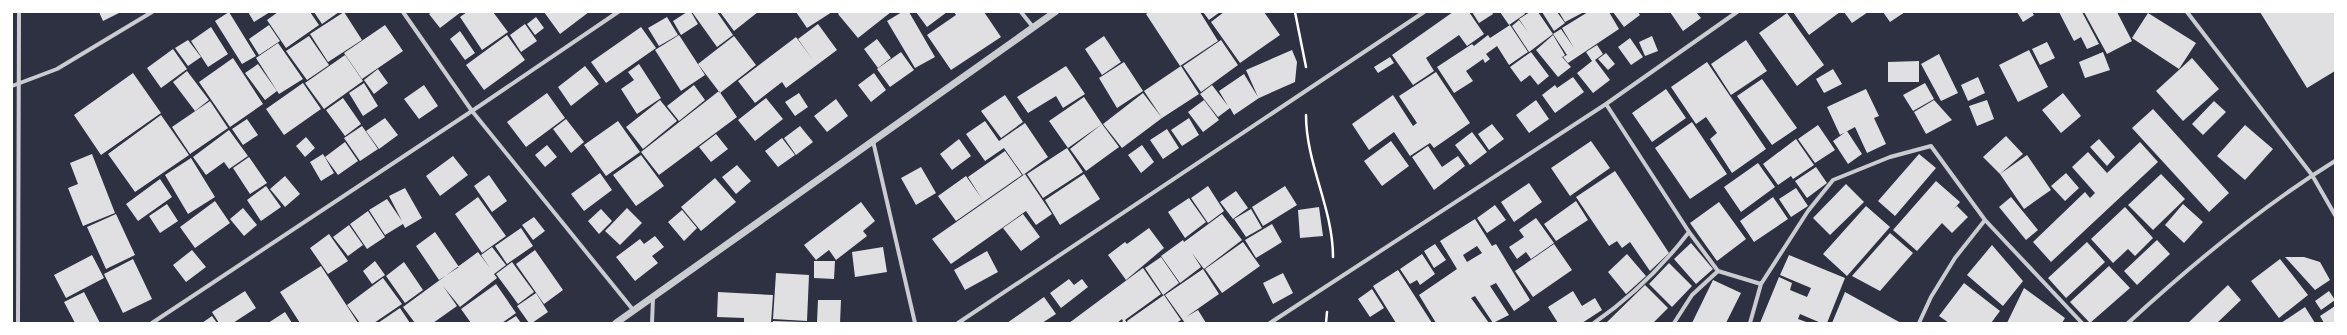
<svg xmlns="http://www.w3.org/2000/svg" width="2347" height="335" font-family="Roboto,sans-serif">
<style>
.building{fill:#e0e0e3;fill-rule:evenodd}
.lines{fill:none;stroke-linecap:round;stroke-linejoin:round}
.path{stroke:#fff;stroke-width:2.5}
.minor{stroke:#caccd0;stroke-width:4}
.tertiary{stroke:#caccd0;stroke-width:7}
</style>
<rect width="100%" height="100%" fill="#2d3142"/>
<path class="building" d="M99,12h22l-18,9z
M229,12l27,44 -14,8 -27,-43z
M248,12h22l-16,10z
M278,12h32l9,13 -33,23 -19,-28z
M314,12h25l-17,12z
M344,12l18,28 -34,22 -18,-28z
M432,12h29l-21,16 -11,-14z
M467,12h26l15,20 -26,18 -22,-33z
M544,12h45l-29,22z
M687,12h4l7,12 -17,11 -8,-14z
M692,12h25l16,23 -16,12z
M720,12h38l-24,19z
M796,12h36l-25,16z
M840,12h51l-33,26 -20,-24z
M902,12h7l26,45 -20,11 -28,-47z
M916,12h31l-20,15z
M954,12h30l17,25 -50,33 -24,-35 29,-20z
M1149,12h51l18,29 -38,25 -34,-52z
M1203,12h17l-11,8z
M1224,12h40l16,23 -40,28 -29,-41z
M1453,12h16l15,22 -17,12 -8,-11 -33,23 8,13 -21,14 -21,-30z
M1472,12h20l1,2 -14,9z
M1500,12h24l1,2 -16,11z
M1530,12h8l15,22 -24,18 -17,-26 7,-6 9,12 -9,-13z
M1542,12h15l8,11 -11,8z
M1559,12h25l-19,10z
M1588,12h21l10,17 -51,34 -5,-6 4,-2 -14,-21 8,-5 13,19 -12,-20z
M1613,12h25l2,3 -16,12z
M1670,12h26l5,6 -18,13z
M1793,12h47l-31,23z
M1844,12h24l-16,11z
M1883,12h22l-15,10z
M2017,12h15l2,3 -11,7z
M2059,12h23l17,32 -12,5 -6,-12 -7,4z
M2084,12h33l15,29 -25,13z
M2260,12h75v59l-28,17z
M1787,13l37,52 -27,21 -38,-53z
M2148,13l48,30 -17,26 -47,-31z
M536,17l8,11 -9,7 -8,-11z
M667,17l11,18 -19,11 -11,-18z
M525,24l12,17 -16,11 -11,-17z
M818,24l19,26 -51,38 -4,-6 -27,21 -17,-22 58,-44 17,23 -15,-21z
M269,25l11,16 -21,14 -10,-16z
M385,25l18,26 -41,28 -18,-26z
M1510,25l18,27 -19,13 -12,-19 -11,8 4,5 -5,4 -2,-4 -17,12 7,10 -19,12 -17,-26 35,-23 2,2 14,-11 2,3z
M211,27l17,27 -20,13 -17,-26z
M641,27l15,21 -50,35 -15,-21z
M460,31l15,22 -10,7 -15,-21z
M507,35l18,25 -41,30 -18,-25z
M679,35l26,40 -24,16 -26,-41z
M1553,35l12,20 -4,3 1,-1 9,10 -13,10 -22,-27z
M309,36l20,29 -22,15 -21,-29z
M734,36l22,29 -36,28 -22,-29z
M1104,36l17,26 -19,13 -17,-26z
M1652,36l6,15 -13,5 -6,-14z
M1630,38l13,19 -12,8 -13,-18z
M877,39l14,19 -13,10 -14,-19z
M188,40l13,17 -13,9 -13,-18z
M1221,40l17,25 -37,27 -18,-26z
M1746,40l21,31 -36,24 -20,-31z
M2047,42l8,16 -15,7 -8,-16z
M278,43l25,36 -24,15 -23,-36z
M1597,45l6,9 -8,6 15,20 -17,13 -16,-20 15,-12 -6,-9z
M173,49l14,20 -26,19 -14,-20z
M1292,50l5,12 -2,20 -36,16 -25,17 -4,-7 -12,9 -18,-23 12,-9 16,21 -9,-15 25,-17 14,23 -12,-27z
M2029,50l19,37 -30,15 -19,-37z
M901,52l13,18 -24,17 -13,-18z
M1531,52l18,24 -11,9 -8,-10 -9,7 -11,-15z
M2103,52l7,18 -25,8 -6,-16z
M1606,53l9,11 -7,6 -10,-11z
M1939,54l19,39 -17,8 -20,-37z
M345,55l18,26 -39,28 -19,-26z
M1390,57l4,6 -16,10 -4,-6z
M233,58l30,46 -33,23 -31,-45z
M2192,58l27,31 -36,32 -27,-30z
M1919,61v21h-31v-20z
M1124,62l19,29 -26,17 -18,-30z
M1707,62l59,87 -34,24 -22,-34 7,-6 -11,-16 -10,7 -25,-37z
M258,64l19,27 -12,9 -20,-27z
M639,64l22,34 -24,16 -16,-25 13,-9 -6,-8z
M585,66l14,18 -28,22 -13,-19z
M1066,66l19,28 -22,14 -7,-12 -28,17 -11,-16z
M1181,66l18,28 -37,24 -18,-27z
M378,69l10,14 -14,11 -10,-14z
M1833,69l9,15 -18,9 -8,-14z
M187,71l22,29 -14,11 -22,-29z
M1436,72l34,51 -36,25 -4,-5 -20,13 -16,-24 -25,18 -17,-26 41,-29 20,31 4,-3 -18,-27z
M133,73l28,40 -60,42 -27,-40z
M874,73l12,17 -15,12 -13,-17z
M1573,77l11,15 -29,21 -13,-18 13,-10 2,3z
M1978,77l7,16 -17,8 -7,-16z
M1762,79l35,49 -25,17 -35,-49z
M303,83l18,26 -37,26 -18,-26z
M364,83l14,23 -15,10 -14,-23z
M1925,83l9,16 -21,12 -10,-16z
M424,85l14,21 -19,13 -15,-20z
M694,85l11,15 -26,21 -12,-15z
M1666,89l20,29 -34,24 -20,-29z
M1866,89l13,27 -5,2 12,26 -19,9 -12,-26 -15,8 -13,-28z
M719,91l18,26 -78,58 -18,-23z
M547,93l18,25 -39,29 -19,-25z
M799,93l9,14 -13,9 -10,-14z
M1143,93l19,25 -40,30 -19,-24z
M2063,93l18,23 -20,17 -19,-23z
M1005,95l18,27 -22,16 -20,-27z
M1084,97l18,27 -34,24 -19,-27z
M343,98l18,26 -16,12 -19,-26z
M766,98l17,21 -28,22 -17,-21z
M836,99l12,17 -21,16 -13,-16z
M660,100l17,21 -34,28 -17,-22z
M1204,100l15,20 -16,12 -15,-20z
M1536,100l13,19 -20,14 -13,-18z
M1934,100l18,20 -26,14 -12,-22z
M1987,100l7,19 -17,7 -8,-20z
M210,101l18,27 -38,26 -18,-27z
M2214,101l12,11 -23,23 -11,-11z
M2153,109l76,84 -20,19 -77,-84z
M161,115l28,40 -54,37 -27,-38z
M385,118l13,17 -19,14 -13,-18z
M1189,118l10,17 -17,11 -11,-16z
M247,119l11,16 -15,10 -11,-16z
M566,119l18,23 -13,11 -18,-24z
M618,121l22,31 -34,24 -22,-31z
M985,121l14,20 26,-18 23,34 -25,18 -19,-27 -19,13 -19,-27z
M1692,122l35,52 -37,25 -35,-51z
M1102,124l17,23 -33,24 -16,-22z
M1492,124l12,15 -15,11 -11,-16z
M1818,125l17,25 -20,13 -17,-24z
M2245,125l28,24 -28,31 -28,-24z
M362,126l16,23 -18,12 -16,-23z
M800,126l13,16 -17,13 -12,-17z
M1167,129l12,19 -16,11 -13,-19z
M229,130l19,26 -19,13 -5,-7 -18,13 -13,-18z
M1847,131l15,23 -14,10 -15,-23z
M1472,132l15,20 -17,13 -15,-20z
M716,134l12,15 -17,13 -12,-15z
M2006,136l17,18 -23,20 27,-19 24,35 -27,19 -24,-35 -17,-17z
M306,137l9,11 -10,9 -9,-11z
M782,138l13,17 -17,12 -13,-16z
M959,139l12,17 -19,14 -12,-16z
M1796,139l18,26 -21,14 -2,-3 -13,9 -15,-21z
M2099,139l16,18 -8,9 -17,-19z
M1391,141l18,25 -27,20 -18,-25z
M1591,141l19,27 -40,28 -19,-28z
M345,142l13,19 -20,14 -13,-18z
M2140,142l18,20 -107,100 -18,-20 52,-50 5,6 5,-5 -23,-26 16,-15 19,21z
M547,145l10,12 -12,10 -10,-12z
M1142,145l12,17 -13,11 -13,-18z
M1428,146l14,21 16,-11 7,10 -31,24 -22,-33z
M1067,148l16,24 -40,26 -16,-24z
M1005,151l17,24 -66,46 -18,-25 28,-20 16,23 -14,-22z
M92,154l23,59 -32,13 -15,-38 10,-4 -8,-21z
M323,154l11,19 -13,8 -11,-19z
M1919,154l17,14 -41,48 -17,-15z
M641,155l23,31 -28,20 -23,-31z
M453,156l15,19 -28,21 -14,-20z
M249,157l18,26 -17,11 -17,-26z
M191,158l24,39 -27,17 -23,-39z
M1758,163l17,24 -34,25 -17,-25z
M737,165l14,16 -15,13 -14,-17z
M921,167l15,26 -20,12 -15,-27z
M1816,167l11,16 -20,15 -12,-17z
M1615,171l54,82 -19,18 -20,-29 -8,6 -5,-7 -8,5 -33,-49z
M600,173l12,17 -28,21 -13,-17z
M2066,173l13,15 -14,13 -14,-15z
M1025,174l27,40 -16,11 -10,-14 -75,53 -19,-25z
M1084,174l16,25 -40,26 -15,-25z
M2161,174l24,25 -32,31 -25,-25z
M489,175l18,26 -15,11 -18,-26z
M285,176l15,18 -15,13 -15,-18z
M715,178l21,24 -35,29 -20,-24z
M160,179l12,18 -34,24 -12,-17z
M1936,181l24,21 -7,8 4,-4 11,11 -16,16 -10,-10 -25,28 -24,-21z
M1529,183l13,19 -28,20 -13,-20z
M1846,184l18,18 -34,33 -17,-17z
M266,186l15,21 -20,14 -14,-21z
M1208,186l16,25 -16,12 -17,-25z
M1285,186l12,19 -34,21 -11,-19z
M405,188l17,30 -17,10 -2,-4 -18,11 -16,-25 18,-11 15,22 -13,-25z
M1796,188l12,18 -17,11 -12,-18z
M1236,191l12,17 -15,11 -13,-17z
M478,197l28,39 -24,17 -27,-39z
M1773,197l15,22 -34,23 -14,-21z
M2011,197l27,33 -12,10 -27,-33z
M1189,198l17,24 -21,16 -17,-26z
M215,201l15,22 -35,25 -15,-21z
M1576,201l12,19 -32,21 -12,-17z
M861,202l14,19 -12,10 4,5 -31,24 -7,-10 -13,10 -12,-15z
M1719,202l27,37 -29,22 -27,-38z
M167,204l11,17 -18,12 -11,-17z
M2183,204l20,18 -19,21 -19,-18z
M1495,205l11,15 -19,13 -10,-15z
M1866,206l24,21 -43,49 -24,-22z
M1319,207l4,29 -23,2 -2,-28z
M2125,207l28,31 -18,18 -7,-7 -15,14 -22,-24z
M243,208l14,17 -13,11 -14,-17z
M627,208l15,15 -22,22 -15,-14z
M601,209l11,12 -13,13 -11,-13z
M1251,209l11,19 -16,9 -12,-18z
M682,210l15,18 -13,13 -16,-19z
M368,211l17,26 -18,12 -17,-25z
M116,214l19,41 -29,14 -19,-42z
M1023,214l17,23 -19,14 -18,-23z
M1222,214l20,26 -38,29 -12,-16 9,14 -21,16 -19,-27 22,-16 1,2z
M534,217l11,14 -12,9 -11,-15z
M1536,218l18,25 -23,16 -5,-7 -9,7 -8,-12 15,-10 -5,-7z
M1475,219l17,27 4,-2 34,56 -16,11 -18,-28 -6,3 19,29 -16,8 -18,-27 -4,2 18,25h-53l-17,-28 38,-26 -17,-28zM1477,246l5,7 -15,9 -4,-7z
M1272,224l10,18 -26,16 -11,-18z
M349,225l14,20 -15,11 -15,-19z
M521,228l12,18 -26,18 -12,-18z
M1149,228l15,20 -38,32 -18,-25 17,-13 2,2z
M435,232l24,35 -20,13 -23,-34z
M1890,233l23,20 -33,38 -28,-15z
M329,234l19,27 -20,13 -18,-26z
M655,236l9,11 -12,9 6,7 -23,18 -19,-24 24,-18 4,5z
M2157,240l13,14 -33,31 -13,-14z
M1243,242l17,24 -38,27 -17,-24z
M2087,242l18,20 -39,36 -18,-20z
M1691,243l22,26 -17,15 -22,-25z
M1435,244l11,16 -12,8 -10,-17z
M1554,244l18,26 -39,27 -18,-26z
M1992,245l31,36 -20,25 -36,-31z
M492,247l14,18 -12,9 3,4 -37,29 -17,-21 14,20 -24,17h-18l-12,-16 75,-55 12,16 -9,-13z
M883,247l4,25 -32,5 -3,-25z
M192,250l14,17 -20,15 -13,-17z
M535,250l28,40 -19,14 -28,-40z
M987,251l11,21 -33,18 -11,-20z
M1422,254l13,20 -15,11 -3,-5 -7,4 -10,-15z
M1627,254l19,22 -20,18 -18,-22z
M92,255l12,23 -38,20 -12,-23z
M1789,255l56,23 -18,45h-6l-21,-9 -2,5 11,4h-49l19,-46 13,6 -2,7 17,7 4,-9 -31,-13z
M1161,257l18,26 -16,12 -18,-27z
M2285,257h19l16,5 10,18 -15,10z
M133,259l19,40 -29,14 -19,-39z
M2280,259l28,36 -29,23 -28,-37z
M375,261l10,14 -13,9 -9,-13z
M814,261h21l-1,18 -20,-1z
M404,262l19,28 -18,13 -19,-27z
M512,262l22,30 -16,12 -22,-30z
M1669,263l23,23 -20,21 -23,-23z
M321,266l37,57h-58l-20,-31z
M2109,266l21,22 -40,35 -20,-21z
M1143,268l18,26 -36,26 2,3h-6l2,-2 -1,-2 -5,4h-48z
M1203,269l16,25 -33,23 12,-7 8,13h-21l-20,-28z
M1398,270l34,53h-36l-23,-37z
M776,273l33,2 -2,46 -34,-2z
M1283,273l10,20 -20,11 -10,-21z
M383,278l19,26 -28,19h-14l-13,-18z
M1069,279l5,6 8,-6 6,8 -27,21 -11,-15z
M1713,280l28,13 -15,30h-34z
M1964,283l36,28 -9,12h-42l-10,-7z
M496,284l20,29 -14,10h-31l-10,-14z
M1645,285l23,23 -15,15h-47z
M2228,285l13,15 -24,23h-29z
M2024,288l41,30 -3,5h-55z
M1372,289l12,19 -14,9 -12,-18z
M245,291l11,17 -23,15h-14l-7,-11z
M1573,291l9,15 13,-8 7,12 -20,13h-24l-10,-16z
M2329,291l6,9 -14,10 -6,-9z
M84,292l16,31h-25l-11,-21z
M718,292l55,3 -2,28h-27v-5l-27,-1z
M1845,292l56,31h-69z
M536,293l12,19 -16,11h-3l-12,-17z
M1164,295l17,25 -5,3h-48l-1,-2z
M1044,297l12,17 -14,9h-35z
M818,300h23l-1,23 -23,-1z
M2335,306v17h-11l-4,-7z
M2305,307l10,16h-34z
M400,308l10,15h-32z
M285,312l7,11h-24z
M212,316l5,7h-15z
M516,316l5,7h-16z
M773,321l29,1v1h-29z"/>
<g class="lines">
<path class="path" d="M1295,12l11,55
M1306,115c0,49 27,93 27,142
M1326,323l1,-11"/>
<path class="minor" d="M403,12l69,99 162,200
M1021,12l12,15
M2187,12l125,163 23,40
M12,86l45,-17 95,-57
M1606,104l83,128 29,39 43,13
M873,141l42,182
M18,323l1,-311
M152,323l320,-212 146,-99
M652,323l1,-25
M958,323l466,-311
M1270,323l336,-219 131,-92
M1594,323c36,-25 68,-56 95,-91
M1674,323l18,-28 26,-24
M1750,323l11,-39 47,-73 25,-31 57,-23 41,-11 54,74
M1919,323l12,-26 24,-39 30,-38 97,103
M2128,323c61,-56 136,-118 207,-162"/>
<path class="tertiary" d="M616,323l439,-311"/>
</g>
<rect width="2347" height="335" fill="none" stroke="#ffffff" stroke-width="26"/>
</svg>
